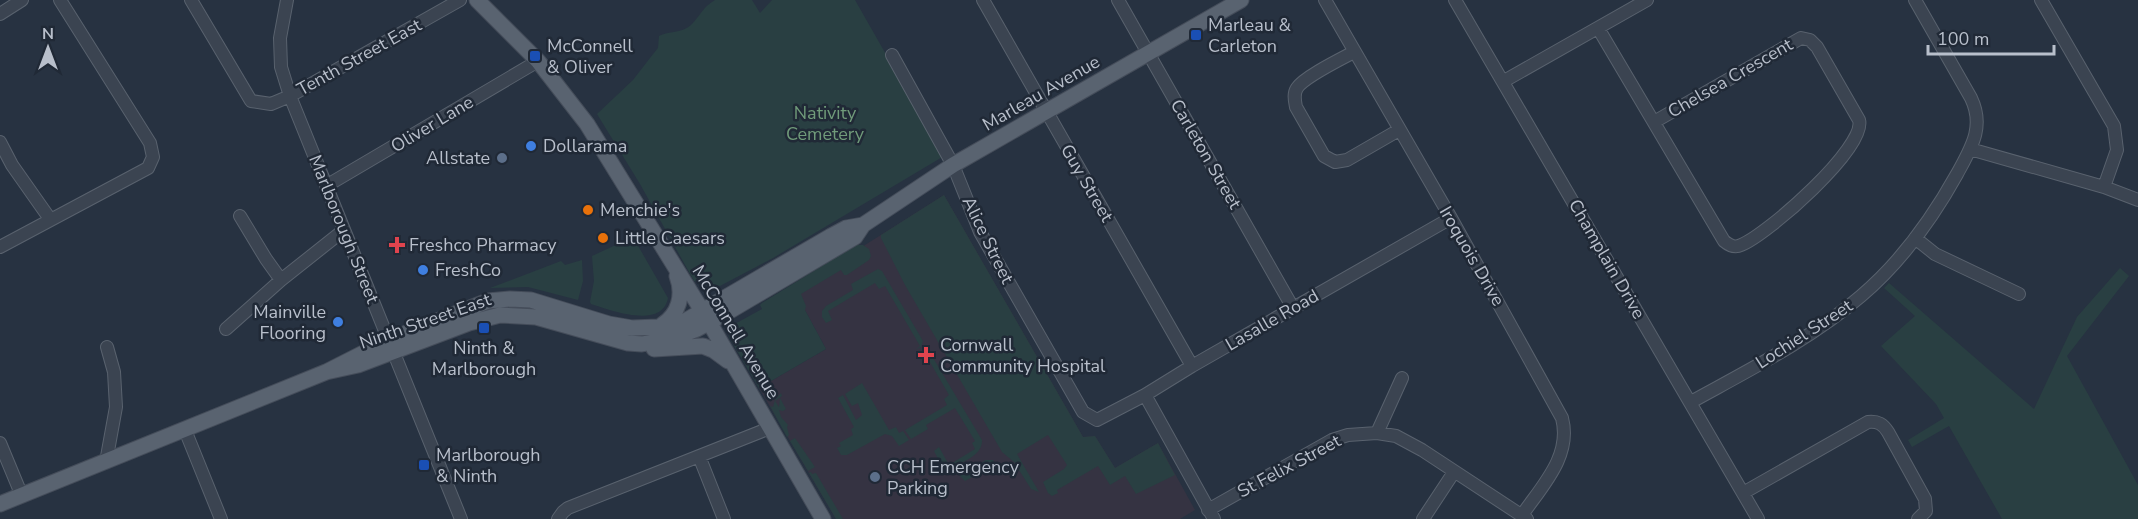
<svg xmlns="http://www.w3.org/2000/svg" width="2138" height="519" font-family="'Nunito Sans',sans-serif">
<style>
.medical{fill:#353342}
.green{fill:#293f42}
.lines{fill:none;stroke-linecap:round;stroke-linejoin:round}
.minor-casing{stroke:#59626e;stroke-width:14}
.major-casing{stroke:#454d5a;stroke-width:17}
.minor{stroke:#3b4451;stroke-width:12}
.major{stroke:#596370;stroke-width:15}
.transit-dot{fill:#1a4fb4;stroke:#202936;stroke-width:2}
.shop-dot{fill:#3f7fe0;stroke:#202936;stroke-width:2}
.service-dot{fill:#5c6f8a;stroke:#202936;stroke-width:2}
.food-dot{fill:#e8710a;stroke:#202936;stroke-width:2}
.health-dot{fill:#e0444e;stroke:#202936;stroke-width:2}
.labels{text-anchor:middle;stroke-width:5;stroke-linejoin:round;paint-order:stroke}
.poi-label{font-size:18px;fill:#b8bfcb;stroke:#202936;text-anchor:start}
.street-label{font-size:18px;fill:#b8bfcb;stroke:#202936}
.park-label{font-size:18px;fill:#709b7a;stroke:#202936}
</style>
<rect width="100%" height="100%" fill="#273241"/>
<path class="medical" d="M944,195l139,242 12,-1 20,32 43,-25 37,67 -15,9h-344l-77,-131 67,-39 -32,-59z"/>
<path class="green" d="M715,0h37l8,13 12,-13h83l89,156 -171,102 -53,28 -26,-5 -54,-97 -43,-70 36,-34 17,-22 8,-10 1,-12c9,-5 24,-3 32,-11 9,-9 12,-18 24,-25z
M944,195l139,242 12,-1 20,32 43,-25 17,32 -39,19 -11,-18 -15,9 -12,-19 -41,24 1,3 -6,3 -4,-3 -5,-11 21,-13 3,-4 -19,-30 -31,19 22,38 -8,-3 -17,-27 -12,-10 -97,-167 -24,-47v-3z
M633,237l35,61c-6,32 -58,12 -77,6l-1,-2 4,-21 -2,-25z
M856,245h7l6,4 2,7 -2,4 -22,15h-3l-3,-5 -40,24 5,12 -1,4 21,39 -67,39 -30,-51 2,-11 31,-17 -2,-4 2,-2z
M582,260l1,21 -5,19 -50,-13 -38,1 71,-27 4,4z
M2120,268l9,8 -62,80 71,129v34h-136l-53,-93 -37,21 -4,-7 36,-22 -8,-14 -55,-58 34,-30 -31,-28 5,-5 145,126 43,-92z
M878,269l4,2 41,70 -2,6 -5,3 4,-4 -35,-60 -6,3 -4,-6 -47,28 4,9 -6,3 -4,-6v-6l4,-5 27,-16 -2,-6z
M927,356h4l4,5 47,79c1,15 -20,23 -32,28l-8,-2 -8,-15 5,-4 10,18 26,-16 -3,-6 3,-2 -20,-33 -29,17 2,4 -17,10 -6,-9 42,-25 -3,-6 5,-4 -22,-38 -2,1z
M862,383l27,47 7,-3 3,6 4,-2 6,9 -10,6 -7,-10 -7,-2 -38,21h-6l-4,-7 4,-2 -2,-3 14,-8 -2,-6 3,-2 -16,-29 5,-3 13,25 6,-5 -4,-12 -6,3 -7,-12z
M781,393l1,3 -7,5 4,6 1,-9 6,11 -3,2 -4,-1 2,7 7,8 -1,2 2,8 -2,2 -17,-31 3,1 2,-7z
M795,438l20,29 -7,4 -18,-30z
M986,460h7l6,9 -6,3 -4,-4 -24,13 -6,-6z
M811,472l1,2 4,-1 27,46h-7l-27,-46z"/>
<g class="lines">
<defs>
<path id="minor" d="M191,0l60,101 20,3 19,-8 170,-96
M287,0l-7,38 1,29 9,29 171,423
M983,0l209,366
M1118,0l175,308
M1325,0l126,218 111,200c10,38 -20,68 -40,97
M1455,0l303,519
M2041,0l73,126 3,24 -13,37
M0,14l22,-14
M1598,28l126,213c6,5 11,7 17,4 26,-10 126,-98 118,-125l-42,-73 -7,-7 -9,-2 -147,84
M1354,52c-13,7 -50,25 -57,36 -4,6 -2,13 -1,19l28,49 11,6 12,-2 52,-30
M892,55l61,110 27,67 103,180 14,8 48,-25 47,-29 259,-148
M1504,81l143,-81
M0,142l12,23 38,54
M1970,149l134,38 34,13
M326,186l212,-125
M240,216l26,43 15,21
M1915,238l20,16 84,40
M0,247l148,-79 5,-11 -3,-14 -90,-143
M226,329l55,-49 63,-50
M1145,395l69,124
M1691,402c58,-32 120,-63 170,-106 40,-34 71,-77 96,-122 14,-26 28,-47 14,-76l-56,-98
M185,430l36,89
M1377,433l25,-55
M0,443l22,53
M699,456l25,63
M106,462l10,-55 -2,-35 -7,-25
M1743,493l125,-71c10,-1 15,2 20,10l37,67 1,12 -8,8
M1208,510l124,-70 16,-5 29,-2 19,3 26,14 105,69
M558,519l5,-7 5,-4 202,-80
M1423,519l31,-47"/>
<path id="major" d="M477,0l61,61 49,63 122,198 114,197
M662,325c17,-11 22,-30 15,-49
M654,349l49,-3 10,4 15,11
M326,372l32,-7 111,-42 31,-8 36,2 92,26 14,1 32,-6 23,-9 31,-17 127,-75 8,-12 90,-60 288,-165
M0,504l326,-132 63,-32 99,-39 22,-2 21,1 78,24 23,4 26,-1 27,-6 146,-85 15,-8 17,-3"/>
</defs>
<use href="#minor" class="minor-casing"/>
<use href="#major" class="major-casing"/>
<use href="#minor" class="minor"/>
<use href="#major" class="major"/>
</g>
<g class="transit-dot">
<rect x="1190" y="29" width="12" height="12" rx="3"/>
<rect x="529" y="50" width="12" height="12" rx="3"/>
<rect x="478" y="322" width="12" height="12" rx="3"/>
<rect x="418" y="459" width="12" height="12" rx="3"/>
</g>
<g class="shop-dot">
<circle cx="531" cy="146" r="6"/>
<circle cx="423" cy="270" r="6"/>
<circle cx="338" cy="322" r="6"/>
</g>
<g class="service-dot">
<circle cx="502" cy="158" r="6"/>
<circle cx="875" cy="477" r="6"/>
</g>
<g class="food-dot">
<circle cx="588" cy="210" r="6"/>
<circle cx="603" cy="238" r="6"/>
</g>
<g class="health-dot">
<path d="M394 236h6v6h6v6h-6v6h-6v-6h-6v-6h6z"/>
<path d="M923 346h6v6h6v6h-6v6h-6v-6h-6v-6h6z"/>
</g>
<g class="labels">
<g class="poi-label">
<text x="1208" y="31">Marleau &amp;<tspan x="1208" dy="21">Carleton</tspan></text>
<text x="547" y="52">McConnell<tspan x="547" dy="21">&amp; Oliver</tspan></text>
<text x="543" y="152">Dollarama</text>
<text x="490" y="164" text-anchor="end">Allstate</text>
<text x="600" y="216">Menchie's</text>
<text x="615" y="244">Little Caesars</text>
<text x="409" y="251">Freshco Pharmacy</text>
<text x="435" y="276">FreshCo</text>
<text x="326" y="318" text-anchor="end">Mainville<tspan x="326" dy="21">Flooring</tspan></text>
<text x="940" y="351">Cornwall<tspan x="940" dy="21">Community Hospital</tspan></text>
<text x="484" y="354" text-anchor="middle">Ninth &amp;<tspan x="484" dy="21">Marlborough</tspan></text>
<text x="436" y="461">Marlborough<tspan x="436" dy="21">&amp; Ninth</tspan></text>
<text x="887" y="473">CCH Emergency<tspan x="887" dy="21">Parking</tspan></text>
</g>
<g class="street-label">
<text transform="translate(359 57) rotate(-29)" y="6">Tenth Street East</text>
<text transform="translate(1730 78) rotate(-30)" y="6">Chelsea Crescent</text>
<text transform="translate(1041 93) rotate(-30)" y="6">Marleau Avenue</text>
<text transform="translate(432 124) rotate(-31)" y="6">Oliver Lane</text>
<text transform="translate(1206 154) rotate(60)" y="6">Carleton Street</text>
<text transform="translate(1087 183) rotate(60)" y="6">Guy Street</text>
<text transform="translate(344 229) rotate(68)" y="6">Marlborough Street</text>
<text transform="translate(988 240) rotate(64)" y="6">Alice Street</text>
<text transform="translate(1472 256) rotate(60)" y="6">Iroquois Drive</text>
<text transform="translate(1607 259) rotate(60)" y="6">Champlain Drive</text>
<text transform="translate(1272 320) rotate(-30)" y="6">Lasalle Road</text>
<text transform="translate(425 321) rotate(-19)" y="6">Ninth Street East</text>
<text transform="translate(736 332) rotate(59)" y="6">McConnell Avenue</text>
<text transform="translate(1804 334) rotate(-33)" y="6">Lochiel Street</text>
<text transform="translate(1289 466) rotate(-28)" y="6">St Felix Street</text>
</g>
<g class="park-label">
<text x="825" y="119">Nativity<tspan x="825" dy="21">Cemetery</tspan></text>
</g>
</g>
<g transform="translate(48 48)" stroke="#202936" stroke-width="4.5" paint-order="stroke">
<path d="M0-4.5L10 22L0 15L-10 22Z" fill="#b8bfcb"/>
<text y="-9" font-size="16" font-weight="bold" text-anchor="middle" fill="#b8bfcb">N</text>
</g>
<path d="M1928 45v9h126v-9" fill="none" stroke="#b8bfcb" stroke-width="3"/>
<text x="1937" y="45" font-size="18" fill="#b8bfcb" stroke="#202936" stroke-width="4.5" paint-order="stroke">100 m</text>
</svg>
